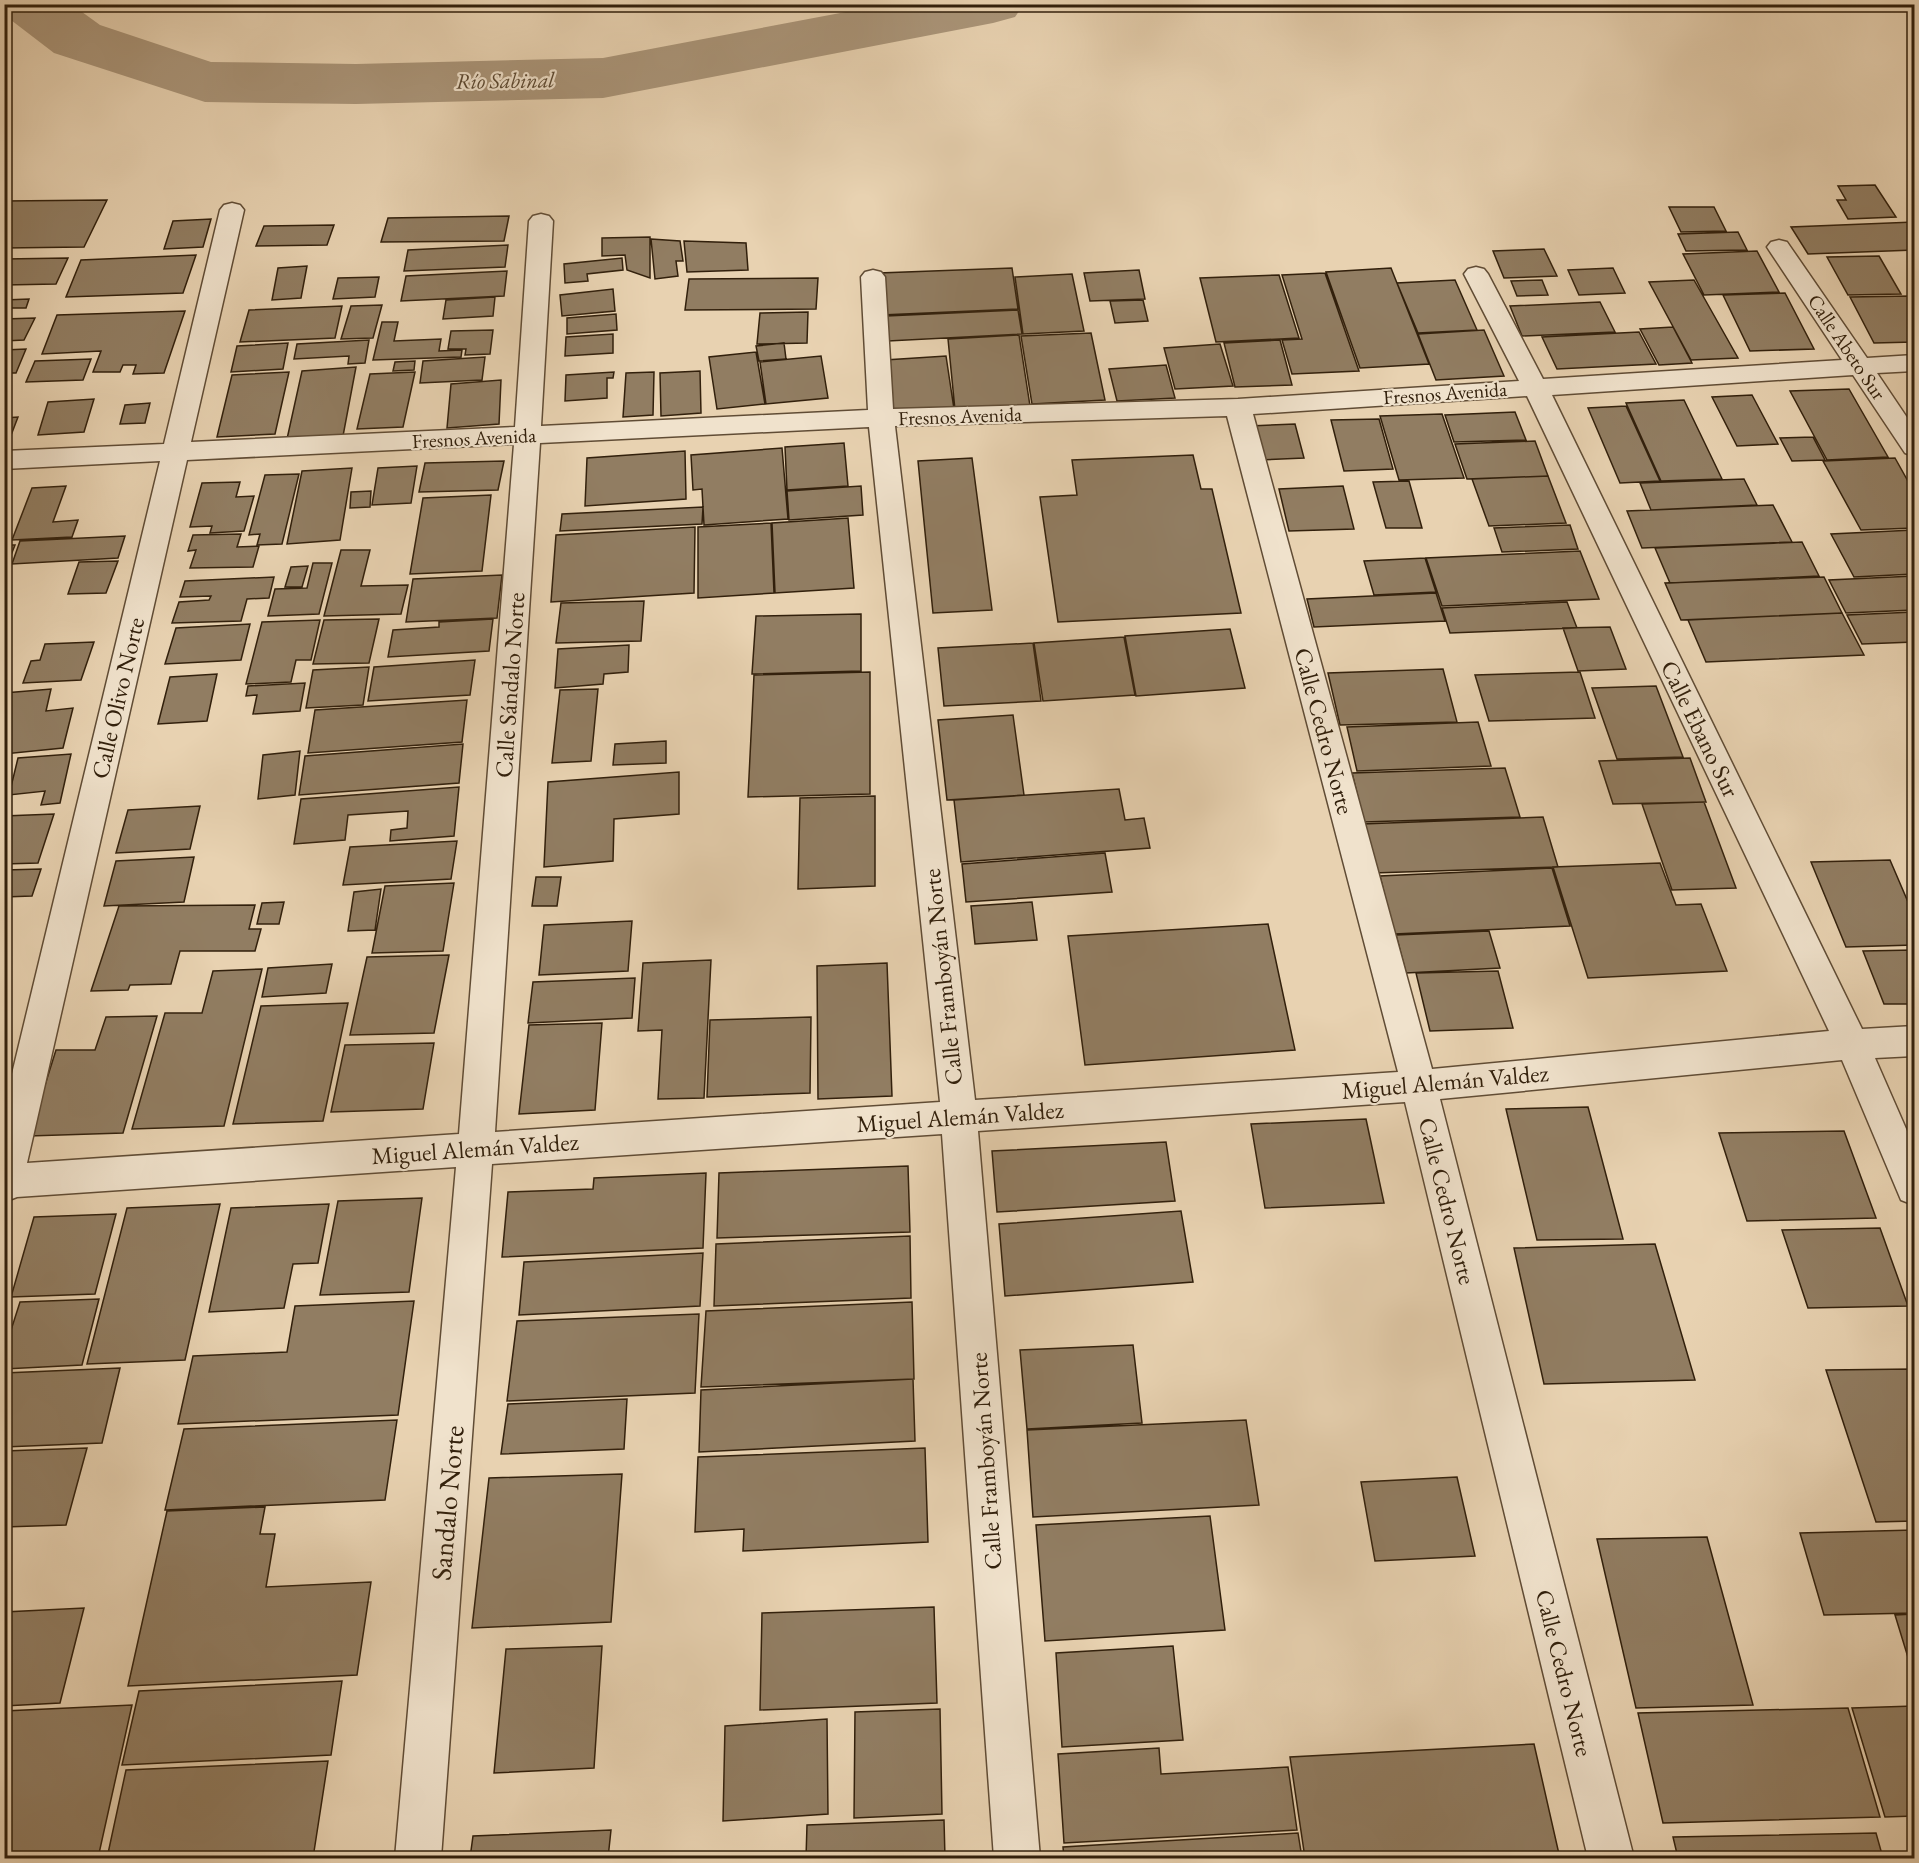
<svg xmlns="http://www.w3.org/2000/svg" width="1919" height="1863" font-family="'EB Garamond',serif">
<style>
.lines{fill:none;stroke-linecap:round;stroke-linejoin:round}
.river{fill:#aa9579;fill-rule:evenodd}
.building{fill:#917d62;stroke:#32200c;stroke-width:1.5}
.minor-casing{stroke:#604c35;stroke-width:3}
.minor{fill:#f0e2cc;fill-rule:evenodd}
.labels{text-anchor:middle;stroke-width:4.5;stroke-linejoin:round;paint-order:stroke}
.far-street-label{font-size:20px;fill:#32200c;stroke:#f0e2cc}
.far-water-label{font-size:22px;font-style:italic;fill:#5c4932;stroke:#f0e2cc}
.street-label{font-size:24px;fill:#32200c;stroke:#f0e2cc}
.near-street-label{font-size:28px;fill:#32200c;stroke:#f0e2cc}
</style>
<rect width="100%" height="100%" fill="#e8d2b1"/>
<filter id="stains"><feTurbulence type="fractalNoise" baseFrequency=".00333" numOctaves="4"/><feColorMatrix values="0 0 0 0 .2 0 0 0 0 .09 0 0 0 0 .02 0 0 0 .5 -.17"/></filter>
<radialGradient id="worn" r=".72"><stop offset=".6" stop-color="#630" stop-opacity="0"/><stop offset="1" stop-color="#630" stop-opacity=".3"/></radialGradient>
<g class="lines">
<path class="river" d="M4,4h67l29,21 111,37 145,2 247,-6 285,-54h136l-9,13 -22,6 -390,75 -247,6 -151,-2 -151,-49 -47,-36z"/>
</g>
<path class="building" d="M1875,185l21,32 -48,2 -11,-19h9l-8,-14z
M107,200l-23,47 -80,1v-47z
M1669,207h45l12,24 -45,1z
M509,216l-5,25 -123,1 7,-24z
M211,219l-8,28 -39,2 9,-28z
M1914,222v28l-106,4 -17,-27z
M334,225l-7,20 -71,1 8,-20z
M1738,232l9,18 -61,1 -8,-17z
M650,237v41l-23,-8 -2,-15 -23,1v-18z
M651,239l29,2 3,20h-7l2,15 -23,3z
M684,241l62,2 2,27 -61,2z
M508,245l-3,22 -101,4 4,-21z
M1544,249l13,27 -53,2 -11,-27z
M1757,251l22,41 -75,3 -21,-41z
M196,255l-13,38 -117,4 15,-37z
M1879,256l22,38 -53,1 -21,-38z
M68,258l-12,26 -52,1v-26z
M622,258l1,12 -36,4 1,7 -23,2 -1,-19z
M307,266l-6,32 -29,2 6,-32z
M1012,268l6,41 -137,6 -2,-42z
M1391,268l38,96 -69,4 -34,-96z
M1613,268l12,25 -46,2 -11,-25z
M1139,270l6,29 -55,2 -6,-28z
M507,271l-3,25 -103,5 5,-25z
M1325,273l34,98 -67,3 -10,-34 20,-1 -20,-64z
M1072,274l12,57 -61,3 -8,-57z
M1279,275l20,63 -83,4 -16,-64z
M379,277l-4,20 -42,2 5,-21z
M818,278l-2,31 -131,1 4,-31z
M1455,280l22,50 -59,3 -21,-50z
M1542,280l6,15 -31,1 -6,-15z
M1694,280l44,78 -47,2 -42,-78z
M613,289l2,22 -53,5 -2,-21z
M1785,293l29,56 -64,2 -27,-56z
M1911,296l3,5v41l-40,1 -24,-46z
M495,297l-2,19 -50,3 3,-19z
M29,299l-3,9h-22v-8z
M1143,300l5,21 -33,2 -5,-22z
M1600,302l15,30 -93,4 -12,-30z
M382,305l-9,33 -32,1 10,-33z
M342,306l-7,32 -95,4 9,-32z
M1018,310l4,24 -134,7 -2,-25z
M185,311l-21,62 -31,1 3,-9h-13l-3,7h-27l8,-21 -59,3 15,-39z
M808,312l-1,31 -50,1 3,-31z
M616,314l1,16 -50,4v-16z
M35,318l-11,22 -20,1v-22z
M382,322h16l-4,19 47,-2 -2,12 23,-1 -1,7 -88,3z
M1673,327l19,36 -33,2 -19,-36z
M493,330l-3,24 -25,1 1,-6h-18l3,-18z
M1484,330l20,46 -68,4 -18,-46z
M1639,332l17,32 -99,5 -15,-32z
M1091,333l14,67 -73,4 -11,-68z
M613,334v19l-48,3 1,-19z
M1019,335l11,71 -75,4 -7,-71z
M369,340l-4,23 -17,1 1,-8 -55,3 3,-15z
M1280,340l12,45 -57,2 -11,-44z
M288,343l-5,26 -52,3 6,-26z
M784,343l2,16 -27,2 -3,-15z
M1220,344l13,42 -58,3 -11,-41z
M26,349l-10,24h-12v-23z
M756,352l9,52 -48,5 -8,-52z
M821,356l7,42 -62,6 -6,-42z
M946,356l8,53 -62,5 -7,-54z
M485,357l-3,23 -62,3 3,-22z
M91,359l-8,21 -57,2 9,-21z
M415,361l-1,9 -21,1 2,-9z
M1166,365l9,33 -58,3 -8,-32z
M356,367l-13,69 -56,3 15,-68z
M700,371l1,42 -40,3 -1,-43z
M289,372l-14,62 -58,3 15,-62z
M415,372l-12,55 -46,2 13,-55z
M614,372l-1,6h-6v20l-42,3 1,-26z
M654,372l-1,43 -30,2 3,-44z
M501,380l-2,44 -52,4 4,-44z
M1849,389l39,68 -61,3 -37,-69z
M1752,395l26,49 -41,2 -25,-49z
M94,399l-10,33 -46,3 10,-33z
M1684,400l38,79 -61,2 -35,-78z
M150,403l-5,20 -25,1 5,-19z
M1626,406l34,75 -40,2 -32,-75z
M1515,412l11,28 -72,2 -9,-27z
M1442,414l22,64 -65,2 -19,-64z
M18,417l-13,34h-1v-33z
M1379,419l14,50 -49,2 -13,-51z
M1295,424l9,34 -46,2 -8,-34z
M1813,437l12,23 -33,1 -12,-23z
M1535,441l13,35 -81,3 -12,-35z
M844,443l4,43 -61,4 -2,-43z
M782,448l6,71 -84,6 -2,-36 -9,1 -2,-35z
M685,451l1,48 -101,7 2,-48z
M1193,455l8,34h11l29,124 -183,9 -18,-125 37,-2 -5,-35z
M972,458l20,152 -59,3 -15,-152z
M1895,458l19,34v36l-53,2 -38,-69z
M504,461l-6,29 -79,2 6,-29z
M417,466l-6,37 -39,2 6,-37z
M352,468l-12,72 -53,4 15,-73z
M299,474l-17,70 -25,1 3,-11 -11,1 16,-60z
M1548,476l18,47 -77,3 -17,-47z
M1744,479l13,26 -106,5 -11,-27z
M1409,481l13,47h-36l-13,-46z
M240,482l-4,15 18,-1 -10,35 -34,2 2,-7 -22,1 12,-44z
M66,486l-13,36 25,-2 -6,17 -60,3 20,-52z
M861,486l2,29 -74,5 -2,-29z
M1343,486l11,43 -65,2 -10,-42z
M371,491l-1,16 -20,1 1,-16z
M491,495l-9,76 -72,3 13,-76z
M1773,505l19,37 -150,6 -15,-37z
M703,507l-1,17 -142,7 2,-17z
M848,518l6,70 -79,5 -3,-70z
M771,523l3,70 -76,5v-71z
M1570,525l8,24 -76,3 -8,-24z
M695,527l-1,66 -143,9 5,-67z
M1914,530v44l-60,3 -23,-43z
M241,534l-4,13 22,-1 -6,21 -63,1 6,-18 -8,1 5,-16z
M125,536l-7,22 -106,6 8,-23z
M1802,542l17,34 -149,7 -15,-35z
M4,545h11l-6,15 -5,1z
M341,550h29l-9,36 47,-1 -7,29 -77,2z
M1580,551l19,48 -157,7 -16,-48z
M1425,558l11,34 -62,3 -10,-34z
M118,561l-12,32 -38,1 11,-32z
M313,563h19l-13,51 -51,2 7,-27 32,-1z
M308,566l-6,21h-17l6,-20z
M502,575l-5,43 -91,4 7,-43z
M1914,576v34l-68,3 -17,-33z
M274,577l-5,21 -22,1 -6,22 -69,2 7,-21 30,-2 2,-4 -31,1 5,-16z
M1824,577l18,36 -161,7 -16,-37z
M1436,593l9,28 -131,6 -7,-28z
M644,601l-3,40 -85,2 5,-40z
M1567,602l10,26 -127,5 -8,-25z
M1914,612v30l-52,2 -15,-29z
M1842,613l22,42 -158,7 -18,-42z
M861,614v57l-109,3 4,-58z
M379,619l-10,44 -56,1 11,-44z
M493,619l-4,32 -101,6 5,-27 46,-3v-5z
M320,620l-9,40h-15l-5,22 -45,2 16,-62z
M250,624l-9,36 -76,4 11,-36z
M1610,627l16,42 -48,2 -15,-43z
M1230,629l15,59 -109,8 -11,-60z
M1124,637l11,58 -92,6 -9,-58z
M94,642l-13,38 -58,3 8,-22 9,-1 5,-16z
M1033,643l8,58 -97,5 -6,-58z
M629,645l-1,27 -24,2 -1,10 -48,4 3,-39z
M475,660l-5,35 -102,6 6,-34z
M369,667l-6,38 -57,3 7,-38z
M1443,669l14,53 -117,3 -12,-52z
M870,672v122l-122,3 6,-122z
M1580,672l15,46 -106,3 -14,-46z
M217,674l-10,47 -49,3 12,-47z
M305,683l-5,28 -47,3 4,-19 -11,1 2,-10z
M1656,686l27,71 -66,2 -25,-71z
M51,689l-5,22 27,-3 -10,40 -59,6v-17l5,-19h-5v-25z
M598,689l-7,72 -39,2 8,-73z
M467,700l-5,42 -154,11 7,-43z
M1013,715l11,80 -77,5 -9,-80z
M1478,722l13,44 -134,5 -10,-44z
M666,741v22l-53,2 2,-21z
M463,744l-4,39 -160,12 6,-39z
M300,751l-5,44 -37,4 5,-44z
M71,754l-11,49 -19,2 4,-14 -36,4 9,-37z
M1690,758l16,44 -93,2 -14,-43z
M1505,768l15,49 -156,5 -12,-49z
M679,772v42l-65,5 -1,42 -69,6 4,-85z
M459,787l-5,49 -64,5 1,-11 16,-2 1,-17 -60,4 -3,25 -51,4 7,-45z
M1119,789l6,31 19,-2 6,30 -189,14 -7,-62z
M875,796v90l-77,3 2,-91z
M1704,802l32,86 -64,2 -30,-86z
M200,806l-10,43 -74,4 12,-43z
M54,814l-16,49 -34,1v-48z
M1543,817l15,50 -185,6 -11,-49z
M457,841l-6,38 -108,6 7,-38z
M1105,853l7,39 -146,10 -4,-38z
M194,857l-10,45 -80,4 12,-45z
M1890,860l24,56v29l-68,2 -35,-85z
M1660,863l16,42 25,-1 26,67 -139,7 -35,-111z
M1552,868l18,58 -176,8 -14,-58z
M41,869l-9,27 -28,1v-27z
M536,877h25l-4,29h-25z
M454,883l-11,68 -71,2 13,-67z
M381,889l-6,41 -27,1 6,-39z
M284,902l-5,22h-22l5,-21z
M1032,902l5,38 -62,4 -4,-38z
M255,905l-6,24h12l-6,22h-75l-9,33 -41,1 -2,5 -37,1 28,-85z
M632,921l-4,50 -89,4 5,-50z
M1268,924l27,126 -210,15 -17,-129z
M1489,931l11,37 -94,5 -10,-38z
M1914,950v54h-30l-21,-53z
M449,955l-15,78 -84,2 17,-78z
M711,960l-7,138 -46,1 4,-69 -24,1 5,-68z
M887,963l5,133 -74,3 -1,-133z
M332,964l-6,29 -64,4 6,-29z
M262,969l-38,157 -92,3 33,-116h37l11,-42z
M1498,971l15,57 -83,3 -14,-58z
M635,978l-3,40 -104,5 5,-41z
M348,1003l-25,118 -90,3 28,-118z
M157,1016l-34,117 -94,3 27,-86h39l11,-33z
M811,1017l-1,76 -103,4 3,-77z
M602,1023l-7,87 -76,4 10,-89z
M434,1043l-11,66 -92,3 14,-67z
M1588,1107l35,132 -86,1 -31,-131z
M1366,1119l18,84 -119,5 -14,-84z
M1844,1131l32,87 -129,3 -28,-88z
M1166,1142l9,59 -178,11 -5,-61z
M908,1166l2,66 -193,6 2,-65z
M706,1173l-3,75 -201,9 6,-65 85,-3 1,-11z
M422,1198l-13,94 -89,3 18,-94z
M220,1204l-35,156 -98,4 40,-156z
M329,1204l-11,59 -25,1 -9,44 -75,4 22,-104z
M1181,1211l12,71 -188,14 -6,-72z
M116,1214l-21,80 -84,3 23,-80z
M1880,1228l28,78 -100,2 -26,-78z
M910,1236l1,62 -197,8 2,-62z
M1655,1244l40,136 -151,4 -30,-136z
M703,1253l-3,53 -181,9 5,-53z
M99,1299l-17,66 -78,4v-17l16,-50z
M414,1301l-16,114 -220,9 15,-68 94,-4 8,-46z
M912,1302l2,77 -213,8 5,-76z
M699,1314l-4,79 -188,8 10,-80z
M1133,1345l9,78 -115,6 -7,-79z
M120,1368l-18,75 -98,4v-74z
M1914,1369v152l-38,1 -50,-152z
M913,1379l2,62 -216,11 2,-62z
M627,1399l-3,50 -123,5 7,-50z
M397,1420l-12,80 -220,10 19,-81z
M1246,1420l13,85 -226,12 -6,-87z
M87,1448l-21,77 -62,2v-76z
M925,1448l3,94 -185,9 1,-22 -49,3 3,-75z
M622,1474l-11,148 -139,6 17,-150z
M1457,1477l18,79 -100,5 -14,-79z
M265,1507l-5,27h15l-9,53 105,-5 -14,93 -229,11 39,-175z
M1210,1516l15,114 -180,11 -9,-116z
M1914,1530v83l-90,2 -24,-82z
M1707,1537l46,168 -117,3 -39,-169z
M934,1607l3,96 -177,7 2,-97z
M84,1608l-24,95 -56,3v-94z
M1914,1614v63l-19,-62z
M602,1646l-8,122 -100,5 12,-124z
M1173,1646l10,94 -121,7 -6,-94z
M342,1681l-11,74 -209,10 17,-74z
M132,1705l-34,153h-94v-147z
M1914,1706v110l-29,1 -33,-109z
M1848,1708l32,109 -217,6 -25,-110z
M940,1709l2,105 -88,4 1,-106z
M827,1719l1,95 -105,7 2,-95z
M1534,1744l25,110 -73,4h-181l-15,-101z
M1159,1748l2,26 127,-7 9,63 -233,13 -6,-89z
M328,1761l-15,97h-206l19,-88z
M944,1820l1,38h-139l1,-33z
M611,1830l-3,28h-138l3,-22z
M1298,1833l4,25h-238l-1,-11z
M1876,1833l7,25h-205l-5,-21z"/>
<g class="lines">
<defs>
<path id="minor" d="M232,203l8,2 4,5 -53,232 324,-15 14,-206 4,-5 8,-2 8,2 4,5 -12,205 327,-16 -7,-133 4,-5 8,-2 8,2 4,5 8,132 345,-10 281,-18 -55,-107 4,-5 8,-2 8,2 4,5 55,105 299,-19 -75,-113 4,-5 8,-2 8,2 80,116 47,-3v16l-37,2 37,55v28l-9,-3 -52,-78 -301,20 310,634 52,-3v30l-39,2 39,89v58l-13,-5 -59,-140 -402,39 194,759h-46l-183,-756 -427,29 62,727h-46l-52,-724 -450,30 -51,694h-46l61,-691 -439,30 -13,5v-95l156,-646 -156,8v-18l160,-7 56,-234 4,-5zM1527,396l302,635 -397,38 -179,-655zM1227,416l171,656 -423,28 -80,-674zM869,427l71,675 -445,30 45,-689zM514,444l-55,690 -432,29 160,-703z"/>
</defs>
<use href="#minor" class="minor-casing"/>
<use href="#minor" class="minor"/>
</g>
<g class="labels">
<g class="far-street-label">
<text transform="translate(1847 347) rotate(56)" y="7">Calle Abeto Sur</text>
<text transform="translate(1445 393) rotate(-4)" y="7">Fresnos Avenida</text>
<text transform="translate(960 416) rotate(-2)" y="7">Fresnos Avenida</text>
<text transform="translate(474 438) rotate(-3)" y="7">Fresnos Avenida</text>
</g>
<g class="far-water-label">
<text transform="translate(505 80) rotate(-1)" y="8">Río Sabinal</text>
</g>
<g class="street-label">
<text transform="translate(510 685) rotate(-86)" y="8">Calle Sándalo Norte</text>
<text transform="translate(118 698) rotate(-77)" y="8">Calle Olivo Norte</text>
<text transform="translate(1700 729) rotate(64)" y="8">Calle Ebano Sur</text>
<text transform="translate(1324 731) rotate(75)" y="8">Calle Cedro Norte</text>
<text transform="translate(943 977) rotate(-96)" y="8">Calle Framboyán Norte</text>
<text transform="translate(1445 1082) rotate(-5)" y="8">Miguel Alemán Valdez</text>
<text transform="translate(960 1117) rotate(-4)" y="8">Miguel Alemán Valdez</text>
<text transform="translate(475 1149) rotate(-4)" y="8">Miguel Alemán Valdez</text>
<text transform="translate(1447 1201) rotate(76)" y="8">Calle Cedro Norte</text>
<text transform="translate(986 1461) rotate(-94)" y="8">Calle Framboyán Norte</text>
<text transform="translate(1564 1673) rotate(76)" y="8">Calle Cedro Norte</text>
</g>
<g class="near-street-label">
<text transform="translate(447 1503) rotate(-85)" y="10">Sandalo Norte</text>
</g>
</g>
<rect width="1919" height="1863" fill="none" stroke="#e8d2b1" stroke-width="24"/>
<rect x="6" y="6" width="1907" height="1851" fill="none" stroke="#32200c" stroke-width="3"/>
<rect x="12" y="12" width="1895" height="1839" fill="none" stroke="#32200c" stroke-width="1.5"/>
<rect width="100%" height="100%" filter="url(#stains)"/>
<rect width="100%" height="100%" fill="url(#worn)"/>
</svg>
